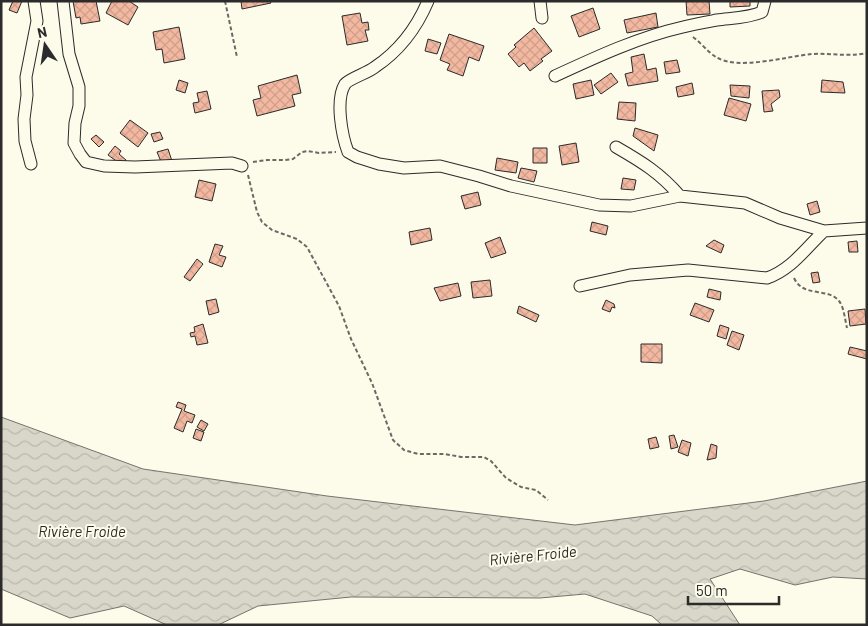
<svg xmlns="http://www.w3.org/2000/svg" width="868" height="626" font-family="Barlow,sans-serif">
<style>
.water{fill:url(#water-waves);stroke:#74746e}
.building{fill:url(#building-cross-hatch);stroke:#2b2b2b}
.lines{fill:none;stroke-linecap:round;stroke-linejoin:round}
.street-casing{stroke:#2b2b2b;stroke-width:13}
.path{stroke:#6a6964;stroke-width:2;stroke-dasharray:4 2.5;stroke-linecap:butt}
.street{stroke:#fdfbea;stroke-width:11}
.labels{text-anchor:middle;stroke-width:4;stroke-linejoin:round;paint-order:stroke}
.water-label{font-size:15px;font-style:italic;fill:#2b2b2b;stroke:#fdfbea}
</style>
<defs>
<pattern id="water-waves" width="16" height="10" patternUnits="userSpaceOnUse" patternTransform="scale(1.25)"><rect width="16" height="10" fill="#d8d7c9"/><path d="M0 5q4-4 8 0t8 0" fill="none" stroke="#bab9ad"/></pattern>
<pattern id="building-cross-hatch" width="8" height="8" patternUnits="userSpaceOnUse" patternTransform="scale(1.25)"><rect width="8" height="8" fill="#f2b8a0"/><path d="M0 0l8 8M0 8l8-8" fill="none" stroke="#d09e8a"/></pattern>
</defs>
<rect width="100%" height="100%" fill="#fdfbea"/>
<path class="water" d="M1,417l142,52 184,27 248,29 189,-24 103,-20v98l-34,-2 -38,8 -55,-16 -30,10 30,46h-78l-10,-9 -67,-22 -45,4 -189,-1 -93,9 -40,19h-51l-43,-19 -54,12 -69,-29z"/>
<path class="building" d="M13,1h9l-5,12 -8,-3z
M73,1h23l4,20 -19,3 -1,-7 -4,1z
M112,1h17l9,6 -10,18 -22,-12z
M241,1h29l1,2 -29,6z
M686,1h23l1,13 -23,1z
M730,1h20v5l-20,1z
M593,8l7,21 -21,8 -8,-21z
M360,13l2,10 6,-1 1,8h-4l3,11 -21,4 -5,-29z
M656,13l2,14 -31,6 -3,-13z
M179,27l6,32 -21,4 -2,-14 -6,1 -3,-18z
M534,28l18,23 -11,8 2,2 -13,10 -6,-8 -5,4 -11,-13 8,-7 -2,-2z
M449,34l35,12 -5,15 -10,-4 -6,19 -16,-6 3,-6 -10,-4z
M428,39l13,4 -4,11 -12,-3z
M644,54l3,16 9,-2 2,13 -30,5 -3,-12 8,-2 -2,-15z
M677,60l3,12 -14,2 -2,-12z
M611,73l7,9 -17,12 -7,-9z
M297,75l4,18 -9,2 3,11 -38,10 -4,-16 8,-2 -3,-12z
M179,80l9,3 -3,10 -9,-3z
M591,80l3,15 -18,4 -3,-15z
M822,80l21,2 2,11 -24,-1z
M692,83l2,11 -16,3 -2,-10z
M730,85l20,1 -1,12 -18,-2z
M779,90l1,7 -9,7 2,7 -9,1 -2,-21z
M207,91l4,18 -16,4 -2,-10 6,-1 -2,-9z
M729,98l22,6 -5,17 -22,-6z
M619,102l17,1 -1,18 -18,-2z
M130,120l18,13 -10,14 -18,-14z
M635,128l23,7 -4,16 -21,-15z
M160,132l3,7 -9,3 -3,-8z
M96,135l8,7 -5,5 -8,-8z
M576,143l3,19 -17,3 -3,-19z
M115,146l6,5 -2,3 7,6 -4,5 -14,-10z
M533,148h14v15h-14z
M168,149l4,12 -10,3 -5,-12z
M497,158l21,4 -2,11 -21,-3z
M521,168l16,3 -3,11 -16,-4z
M623,178l13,2 -2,10 -13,-1z
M199,180l17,4 -4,17 -17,-4z
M478,192l3,13 -16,4 -4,-13z
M817,201l3,11 -10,3 -3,-11z
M592,222l16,4 -2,9 -16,-4z
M430,228l2,12 -21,5 -2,-13z
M500,237l6,16 -15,5 -6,-15z
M714,240l10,5 -3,8 -15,-7z
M857,241l1,11h-9l-1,-10z
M215,244l8,2 -4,9 7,2 -4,10 -13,-5z
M197,259l6,5 -13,17 -6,-4z
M818,272l2,10 -7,1 -2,-10z
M490,280l2,16 -19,2 -2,-16z
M458,283l3,13 -21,5 -6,-13z
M709,289l12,3 -1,8 -13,-3z
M216,299l3,13 -10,3 -3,-14z
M606,300l8,4 1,4 -3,-1 -2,5 -8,-3z
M695,303l19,7 -5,12 -19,-7z
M519,306l20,9 -3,7 -19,-9z
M865,309l1,15 -16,2 -2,-15z
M203,324l5,19 -11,2 -2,-9 -4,1 -1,-4 5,-1 -1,-5z
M720,325l9,3 -3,11 -9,-3z
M732,331l12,4 -5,15 -12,-5z
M641,344h21v19l-21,-1z
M850,347l17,4v8l-19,-5z
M178,402l8,3 -2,6 11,4 -3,8 -5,-2 -4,11 -9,-4 8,-19 -6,-2z
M201,420l7,4 -4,7 -7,-4z
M196,429l8,3 -3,9 -8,-3z
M674,435l4,12 -7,2 -2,-13z
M656,437l3,10 -9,2 -2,-10z
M682,440l9,3 -3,13 -10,-4z
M711,444l6,2 -1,12 -9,2z"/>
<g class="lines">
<defs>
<path id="street" d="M63,1l6,53 10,33v19l-4,17 -1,20 6,11 6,8 18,4 31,1 97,-4 10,3
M428,1c-11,26 -29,50 -53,66 -7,6 -25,11 -30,17 -10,16 -3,52 3,68l9,5 22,7 25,4 36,-2 39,10 32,10 88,19 32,1 49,-10c-20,-23 -38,-34 -64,-49
M540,1l2,17
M555,76c41,-19 84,-39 128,-49 11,-3 23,-5 34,-7 15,-2 31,-2 45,-8l3,-11
M31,164l-6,-23 -1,-22 3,-24 -1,-18 11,-56 -3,-20
M680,196l65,7 35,15 44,13 43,-3
M580,286l50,-11 58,-5 79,8c24,-8 39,-30 57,-47"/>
</defs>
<use href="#street" class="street-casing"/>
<path class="path" d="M225,1l12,56
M693,37c8,6 15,15 23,20 22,14 72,-1 96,-3 19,-1 36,3 55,-1
M253,162l14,-2h18l8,-1 9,-7 6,-1 11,2 17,-1
M248,175l9,37 5,10 10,8 25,9 10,8 32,59 12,33 21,44 21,57 11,10 14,4h27l16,3h23l7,4 15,17 15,9 15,3 12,10
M794,278c9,20 34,9 45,23 5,6 6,19 8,27"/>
<use href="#street" class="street"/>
</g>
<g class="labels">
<g class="water-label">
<text x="82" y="537">Rivière Froide</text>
<text transform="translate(533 556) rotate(-6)" y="5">Rivière Froide</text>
</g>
</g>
<rect width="868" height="626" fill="none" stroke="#2b2b2b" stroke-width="5"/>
<g transform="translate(45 45) rotate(347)" stroke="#fdfbea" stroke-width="4" paint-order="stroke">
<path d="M0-4L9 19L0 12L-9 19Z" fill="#2b2b2b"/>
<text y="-8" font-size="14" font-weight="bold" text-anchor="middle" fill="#2b2b2b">N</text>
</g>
<path d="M688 596v8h91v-8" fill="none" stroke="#2b2b2b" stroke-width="2.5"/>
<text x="696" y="596" font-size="15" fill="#2b2b2b" stroke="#fdfbea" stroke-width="4" paint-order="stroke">50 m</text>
</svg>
